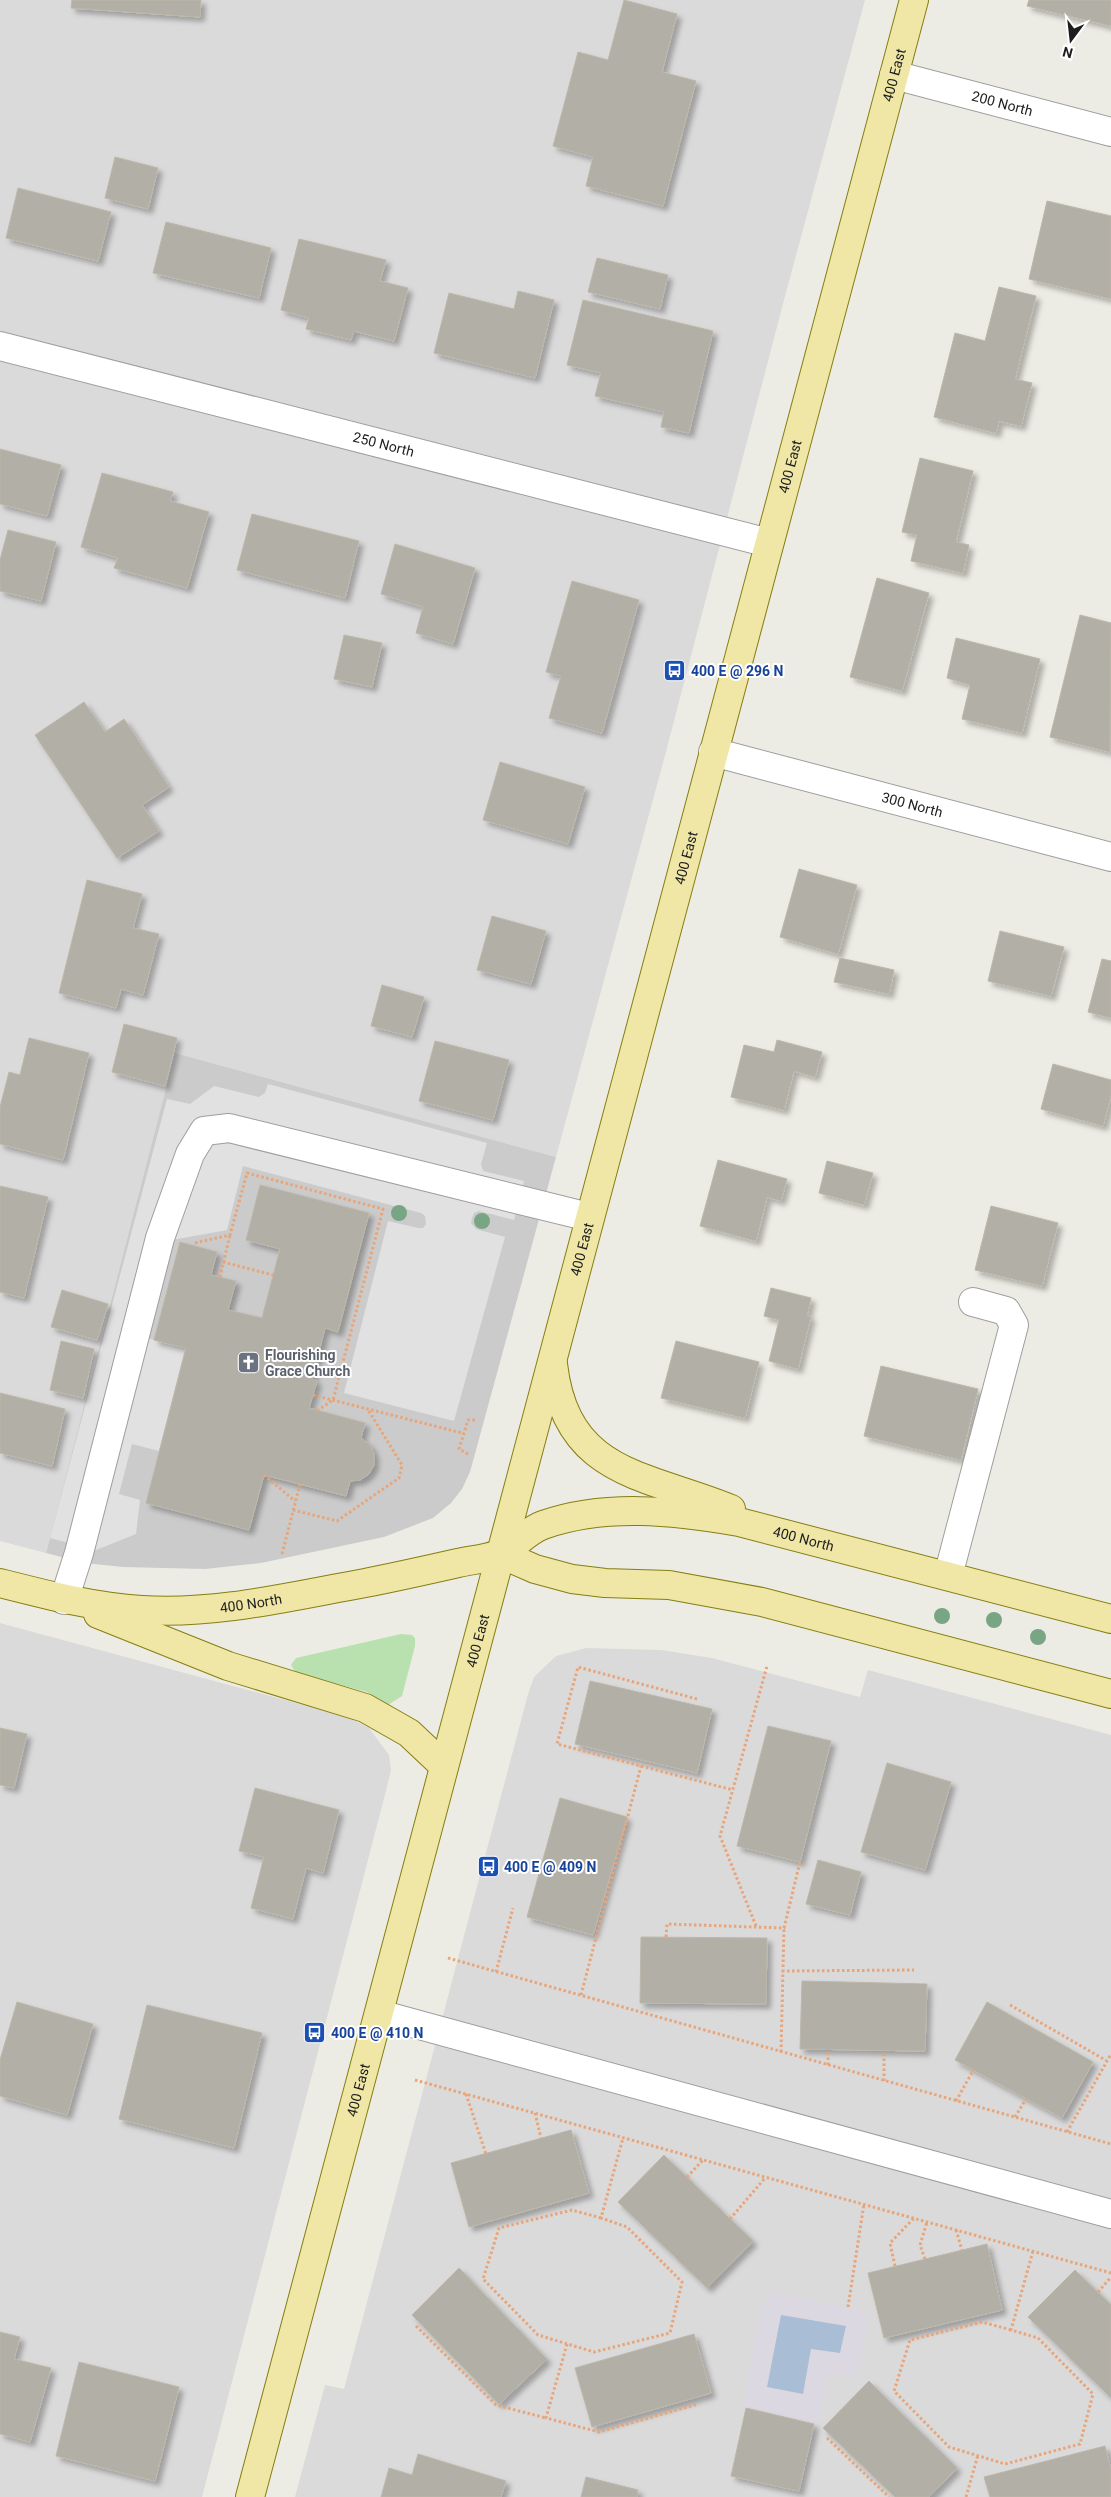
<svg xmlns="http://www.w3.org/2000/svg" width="1111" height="2497" font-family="Roboto,sans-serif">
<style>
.residential{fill:#dbdada}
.religious{fill:#cbcbcb}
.grass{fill:#b9e1af}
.parking{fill:#e1e1e1}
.plaza{fill:#dbd8e2}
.water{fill:#a9bed5}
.building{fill:#b2afa7;stroke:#bcb7a8;filter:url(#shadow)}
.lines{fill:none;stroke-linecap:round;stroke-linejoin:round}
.minor-casing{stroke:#9e9e9e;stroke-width:30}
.major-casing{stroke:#847f12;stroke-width:30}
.path{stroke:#e8a579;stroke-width:3;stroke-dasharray:2.5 2.5;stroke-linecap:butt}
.minor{stroke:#fff;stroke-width:28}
.major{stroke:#f0e6a5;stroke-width:28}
.tree{fill:#78a685}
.labels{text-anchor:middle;stroke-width:4;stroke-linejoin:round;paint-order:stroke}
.street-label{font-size:14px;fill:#1d1d1d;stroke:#fff}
.transit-label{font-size:14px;font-weight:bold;fill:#164399;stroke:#fff;text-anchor:start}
.worship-label{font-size:14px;font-weight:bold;fill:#5b616d;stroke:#fff;text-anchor:start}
</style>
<defs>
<filter id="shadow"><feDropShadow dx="4.5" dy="4.5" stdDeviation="2.5" flood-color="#0004"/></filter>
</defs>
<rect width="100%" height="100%" fill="#edece4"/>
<path class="residential" d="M0,0h865l-81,300 -121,463 -107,394 -381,-104 -129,500 -46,-12z
M0,1623l348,94 21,11 20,27 2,15 -4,17 -185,710h-202z
M586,1648l75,2 51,8 148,39 8,-27 243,65v762h-816l30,-112 19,4 184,-695 6,-17 22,-21z"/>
<path class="religious" d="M175,1053l381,104 -86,315 -8,17 -11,14 -18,15 -49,19 -123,26 -56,6 -82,-2 -39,-4 -38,-10z"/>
<path class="grass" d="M401,1634l11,1 3,3v8l-13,50 -14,9 -21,-13 -71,-19 -5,-8 5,-7z"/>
<path class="parking" d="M268,1084l219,59 -6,21 2,7 41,10 -10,39 -35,-9 -5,2 -2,5 -1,5 5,6 29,8 -51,184 -110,-28 44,-172 30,7h5l3,-4 -1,-8 -4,-3 -178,-47 -16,64 -55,10 -25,98 38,11 -26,102 -27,-7 -13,50 21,6 -4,34 -40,16 -46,-12 117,-439 23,5 24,-18 45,11 6,-4z"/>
<path class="plaza" d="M775,2293l87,17 6,8 -8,52 -7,7 -25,-4 -10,48 -4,3 -68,-16 -2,-3 18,-101 5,-8z"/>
<path class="water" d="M781,2315l65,11 -6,27 -29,-4 -8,45 -36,-7z"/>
<path class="building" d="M72,0h129l-1,17 -129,-9z
M624,0l53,14 -15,58 34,9 -33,125 -77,-20 7,-29 -40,-11 25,-94 30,8z
M1029,0h82v26l-84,-20z
M115,157l43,11 -10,41 -43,-11z
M18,188l93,24 -13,49 -92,-23z
M1047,201l64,15v83l-82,-20z
M166,222l105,26 -12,50 -106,-25z
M299,239l87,21 -6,21 28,7 -14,53 -40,-10 -3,9 -45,-11 3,-11 -28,-8z
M597,258l71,17 -8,34 -72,-17z
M999,287l37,9 -21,83 17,4 -11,43 -22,-5 -3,12 -62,-16 21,-84 30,8z
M518,291l36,9 -19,78 -101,-25 15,-60 65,16z
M583,300l130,31 -24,102 -28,-6 3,-15 -69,-16 6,-23 -34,-8z
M0,449l61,16 -14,51 -47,-12z
M920,458l53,13 -17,71 13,3 -6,28 -52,-12 6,-26 -15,-3z
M102,473l71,19 -3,9 39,11 -22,76 -73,-20 4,-10 -37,-11z
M252,514l107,27 -14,57 -108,-28z
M8,530l48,12 -15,59 -41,-10v-31z
M395,544l80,24 -22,76 -37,-11 7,-26 -42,-13z
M877,578l52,15 -27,98 -52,-14z
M572,581l67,19 -37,133 -53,-15 12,-42 -15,-4z
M1080,615l31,8 -1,129 -60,-15z
M344,635l38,8 -10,44 -38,-8z
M956,638l84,21 -18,74 -60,-14 8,-34 -23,-7z
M84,702l21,30 19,-13 45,68 -27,18 17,26 -42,27 -82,-123z
M500,762l85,25 -17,57 -85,-24z
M799,869l58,16 -19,69 -58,-17z
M87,880l55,14 -9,34 26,6 -16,61 -22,-6 -5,19 -57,-15z
M492,916l54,15 -15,53 -54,-14z
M1000,931l64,16 -13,49 -63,-15z
M840,958l54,12 -5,24 -55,-12z
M1102,959l9,2v57l-23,-6z
M382,985l42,12 -12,40 -41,-11z
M124,1024l53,14 -12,48 -53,-14z
M29,1038l60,15 -26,107 -63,-16v-37l9,-35 11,3z
M777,1040l45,12 -7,25 -21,-6 -10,39 -53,-13 13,-52 30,7z
M435,1041l74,19 -16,60 -74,-19z
M1053,1064l58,16v16l-8,30 -62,-17z
M718,1160l69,19 -6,22 -14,-4 -11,44 -56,-15z
M827,1161l46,12 -9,32 -45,-12z
M260,1185l109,28 -31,119 -13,-4 -13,51 5,2 -8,27 56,15 -4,15 9,7 4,9v11l-5,9 -9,6 -10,1 -4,15 -82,-21 -15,55 -103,-27 40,-155 -32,-8 26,-98 37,10 -6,23 25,6 -8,29 34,8 18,-69 -34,-9z
M0,1186l48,11 -24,101 -24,-6z
M991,1206l67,17 -16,63 -67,-16z
M771,1288l40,10 -4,18h4l-13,53 -29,-8 10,-41 -15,-4z
M62,1290l46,14 -11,36 -46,-13z
M61,1341l33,8 -11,49 -33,-8z
M676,1341l83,21 -14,56 -84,-20z
M881,1366l97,23 -17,71 -97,-24z
M0,1393l65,16 -13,57 -52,-13z
M590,1681l122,28 -15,64 -122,-29z
M768,1726l63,15 -31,121 -63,-16z
M0,1728l27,6 -13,54 -14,-3z
M887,1763l64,19 -26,88 -64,-18z
M255,1788l84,22 -16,63 -17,-5 -13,51 -42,-11 13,-51 -25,-6z
M560,1798l67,19 -34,118 -66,-18z
M818,1860l43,12 -11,43 -44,-11z
M641,1937l126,1 -1,66 -126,-1z
M802,1981l125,3 -2,67 -125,-2z
M17,2002l76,22 -26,91 -67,-19v-36z
M987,2002l106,60 -31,56 -107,-58z
M147,2005l115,28 -28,115 -115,-29z
M571,2130l18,63 -120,34 -18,-64z
M664,2155l89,86 -46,47 -89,-86z
M987,2244l15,66 -118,28 -16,-65z
M459,2268l88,91 -48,45 -87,-89z
M1075,2270l36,35v93l-83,-81z
M0,2332l20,5 -6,22 37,9 -21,74 -30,-8z
M694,2334l17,59 -119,34 -17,-59z
M79,2362l100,25 -24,94 -99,-25z
M869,2381l88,87 -28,29h-34l-72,-69z
M746,2408l68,16 -15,67 -68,-15z
M1105,2446l6,24v27h-121l-6,-20z
M418,2454l88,27 -5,16h-120l8,-29 23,7z
M586,2477l52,13 -1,7h-56z"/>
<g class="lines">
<defs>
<g id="minor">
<path id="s1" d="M894,75l217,57"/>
<path id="s2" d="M0,346l769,197"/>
<path id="s3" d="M713,752l398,105"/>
<path d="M948,1576l66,-251 -8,-14 -33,-9"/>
<path d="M64,1600l15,-47 81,-315 30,-84 14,-23 25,-3 360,89"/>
<path d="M379,2014l732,200"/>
</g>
<g id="major">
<path d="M553,1364c13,112 93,110 178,145"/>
<path d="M501,1554l34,15 37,10 33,4 64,2 93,17 349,92"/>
<path id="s4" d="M0,1583c47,12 93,24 142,27 74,5 150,-14 223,-27 31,-6 62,-13 93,-20 13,-3 28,-4 41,-9 13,-5 27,-23 44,-29 63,-22 131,-14 196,-3l372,97"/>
<path d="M98,1614l130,52 137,42 44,25 35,33"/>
<path id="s5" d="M250,2497l664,-2497"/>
</g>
</defs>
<use href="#minor" class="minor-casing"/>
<use href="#major" class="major-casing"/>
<path class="path" d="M195,1243l35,-8 17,-62 136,36 -50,191 -16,11
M223,1262l50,13
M220,1277l10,-42
M313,1395l149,38
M468,1454l-9,-5 9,-29h9
M264,1475l31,26
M293,1510l44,11 62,-43 3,-13 -35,-57
M282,1554l18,-70
M697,1699l-119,-32 -21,77 176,46
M756,1926l-36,-90 47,-170
M666,1937l1,-13 117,4 16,-66
M448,1958l663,186
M782,1971l132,-1
M496,1972l17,-64
M581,1995l60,-229
M1010,2005l97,56
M781,2052l3,-124
M828,2065v-16
M415,2080l696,193
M884,2081v-30
M466,2094l20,60
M956,2101l18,-32
M535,2113l6,25
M1015,2117l11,-18
M1067,2132l44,-78
M687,2177l16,-17
M601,2218l-29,-8 -73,18 -16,51 55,56 56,17 76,-19 12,-51 -55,-55 -26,-9 22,-80
M730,2219l35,-41
M956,2230l6,20
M925,2259l-5,-14 7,-23
M895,2266l-5,-23 24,-25
M1098,2292l13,-15
M848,2307l16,-103
M416,2326l80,79 50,13
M1011,2330l-29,-8 -72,18 -16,51 55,56 56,17 75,-20 13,-50 -55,-56 -27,-8 22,-79
M567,2344l-21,74 53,14 99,-28
M827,2438l62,59
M966,2497l12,-42"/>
<use href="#minor" class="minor"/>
<use href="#major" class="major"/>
</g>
<g class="tree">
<circle cx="399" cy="1213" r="8"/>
<circle cx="482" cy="1221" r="8"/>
<circle cx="942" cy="1616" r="8"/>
<circle cx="994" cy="1620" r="8"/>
<circle cx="1038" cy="1637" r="8"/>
</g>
<defs>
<symbol id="bus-square" viewBox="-11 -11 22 22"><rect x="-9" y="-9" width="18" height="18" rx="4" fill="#1a4fb4" stroke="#fff"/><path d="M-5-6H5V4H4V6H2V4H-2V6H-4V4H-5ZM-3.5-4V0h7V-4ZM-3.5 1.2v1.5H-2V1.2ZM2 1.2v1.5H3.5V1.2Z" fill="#fff"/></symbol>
<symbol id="church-square" viewBox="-11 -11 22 22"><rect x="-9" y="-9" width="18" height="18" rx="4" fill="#6b7280" stroke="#fff"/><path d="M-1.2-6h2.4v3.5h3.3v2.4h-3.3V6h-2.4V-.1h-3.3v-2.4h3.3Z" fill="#fff"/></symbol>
</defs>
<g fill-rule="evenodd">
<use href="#bus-square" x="662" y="658" width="25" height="25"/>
<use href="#church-square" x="236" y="1350" width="25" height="25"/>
<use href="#bus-square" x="476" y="1854" width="25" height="25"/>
<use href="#bus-square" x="302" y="2020" width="25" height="25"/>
</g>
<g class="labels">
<g class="street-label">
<text dy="5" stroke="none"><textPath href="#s5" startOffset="2506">400 East</textPath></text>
<text dy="5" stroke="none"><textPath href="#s1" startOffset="112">200 North</textPath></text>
<text dy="5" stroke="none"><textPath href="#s2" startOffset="396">250 North</textPath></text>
<text dy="5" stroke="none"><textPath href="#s5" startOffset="2101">400 East</textPath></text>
<text dy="5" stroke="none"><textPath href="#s3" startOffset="206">300 North</textPath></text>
<text dy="5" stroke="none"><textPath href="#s5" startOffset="1696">400 East</textPath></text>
<text dy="5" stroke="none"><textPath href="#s5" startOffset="1291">400 East</textPath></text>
<text dy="5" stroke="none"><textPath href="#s4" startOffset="825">400 North</textPath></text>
<text dy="5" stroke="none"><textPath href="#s4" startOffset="254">400 North</textPath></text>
<text dy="5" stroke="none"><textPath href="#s5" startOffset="886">400 East</textPath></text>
<text dy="5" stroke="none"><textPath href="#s5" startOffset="421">400 East</textPath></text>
</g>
<g class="transit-label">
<text x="691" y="676">400 E @ 296 N</text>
<text x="504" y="1872">400 E @ 409 N</text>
<text x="331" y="2038">400 E @ 410 N</text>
</g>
<g class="worship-label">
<text x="265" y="1360">Flourishing<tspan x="265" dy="16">Grace Church</tspan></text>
</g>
</g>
<g transform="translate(1071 40) rotate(195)" stroke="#ffffff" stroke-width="4" paint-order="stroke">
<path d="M0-4L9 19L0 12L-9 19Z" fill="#1d1d1d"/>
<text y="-8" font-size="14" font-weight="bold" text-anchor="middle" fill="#1d1d1d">N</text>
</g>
</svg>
